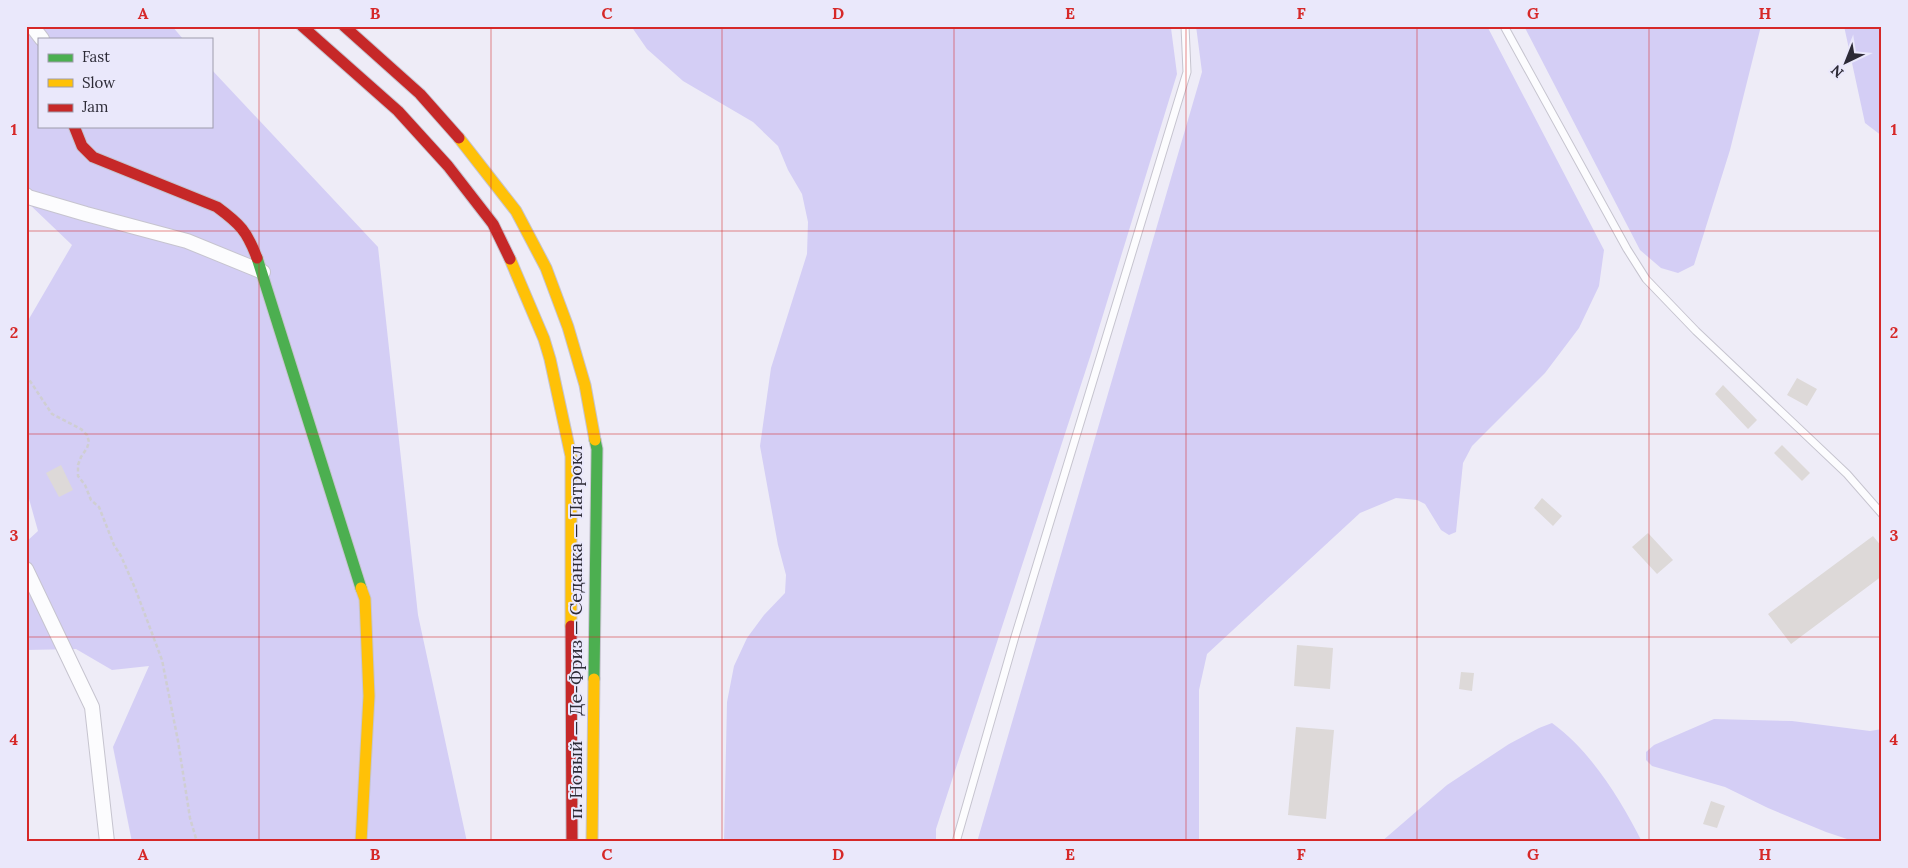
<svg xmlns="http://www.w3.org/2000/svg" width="1908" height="868" font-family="Lora,serif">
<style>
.green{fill:#d4cef5}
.building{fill:#ddd9d8}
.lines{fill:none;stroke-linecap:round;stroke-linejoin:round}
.lane-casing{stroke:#c6c4cf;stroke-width:9}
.street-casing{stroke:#c6c4cf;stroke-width:16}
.fast-casing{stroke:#c6c4cf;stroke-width:13}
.slow-casing{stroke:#c6c4cf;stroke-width:13}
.jam-casing{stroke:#c6c4cf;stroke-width:13}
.path{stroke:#cfced2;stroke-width:2.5;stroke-dasharray:4 2.5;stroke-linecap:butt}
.lane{stroke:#fcfcfe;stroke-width:7}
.street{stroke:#fcfcfe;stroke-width:14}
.fast{stroke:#4caf50;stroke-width:11}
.slow{stroke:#ffc107;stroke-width:11}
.jam{stroke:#c62828;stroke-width:11}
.grid{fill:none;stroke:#d62828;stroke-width:1;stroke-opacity:0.55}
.labels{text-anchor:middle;stroke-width:4;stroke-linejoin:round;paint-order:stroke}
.street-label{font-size:18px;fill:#2c2a36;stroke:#eae8fb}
.neatline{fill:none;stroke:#d62828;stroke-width:2}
.grid-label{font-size:16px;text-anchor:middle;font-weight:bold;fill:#d62828}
</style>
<rect width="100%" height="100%" fill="#eeecf7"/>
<path class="green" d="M26,26h146l11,13h-144v87h172v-57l167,178 40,368 49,227h-335l-19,-95 36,-81 -37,4 -36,-21 -50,1v-108l12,-11 -12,-43v-164l46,-79 -46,-44z
M631,26h539l1,2 6,46 -86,280 -155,475v13h-212l3,-140 7,-36 13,-28 17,-23 21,-22 1,-18 -8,-30 -18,-99 11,-78 36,-114 1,-32 -6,-28 -14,-24 -10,-24 -25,-24 -70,-41 -36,-32z
M1196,26h291l117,224 -5,36 -20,42 -34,45 -73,73 -9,17 -7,69 -7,3 -8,-5 -16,-26 -8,-4 -21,-2 -36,15 -153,141 -8,36v152h-222l225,-770z
M1524,26h237l-31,124 -36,115 -16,8 -17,-5 -21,-18z
M1844,26h38v110l-17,-13z
M1714,719l78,2 78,10 12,-2v113h-26l-30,-10 -58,-24 -43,-21 -73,-21 -6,-6v-8l8,-7z
M1552,723c38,27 69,77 90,119h-261l66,-57 62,-41 30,-16z"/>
<path class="building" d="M1797,378l20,11 -10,17 -20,-11z
M1723,385l34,35 -9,9 -33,-35z
M1782,445l28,28 -8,8 -28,-28z
M61,465l12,25 -14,7 -13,-24z
M1542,498l20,18 -9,10 -19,-18z
M1648,533l25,27 -16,14 -25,-27z
M1873,536l9,11v29l-91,68 -23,-30z
M1297,645l36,3 -3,41 -36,-3z
M1461,672l13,1 -2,18 -13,-2z
M1296,727l38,3 -8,89 -38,-4z
M1711,801l14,5 -8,22 -14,-4z"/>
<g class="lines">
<defs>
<path id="lane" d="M1504,26l123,223 19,30 50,52 151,143 35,40
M956,842l58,-202 173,-568 -2,-46"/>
<path id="street" d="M32,26l10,13
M26,195l2,2 58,17 101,27 76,31
M26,569l66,138 15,135"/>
<path id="fast" d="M257,258l104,330
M594,679l3,-230 -2,-9"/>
<path id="slow" d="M459,138l57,73 30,57 22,59 17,58 10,55
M510,259l34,80 6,20 21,97v170
M361,842l8,-146 -4,-97 -4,-11
M592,842l2,-163"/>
<path id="jam" d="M302,26l96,85 50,55 45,58 17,35
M344,26l76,68 39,44
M74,126l8,20 11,11 124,50c23,17 30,24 40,51
M571,626l1,216"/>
</defs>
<use href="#lane" class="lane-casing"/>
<use href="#street" class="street-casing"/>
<use href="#fast" class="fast-casing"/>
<use href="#slow" class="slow-casing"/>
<use href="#jam" class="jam-casing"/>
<path class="path" d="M26,375l26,39 29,15 6,6 2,7 -2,6 -6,9 -3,8v11l7,9 6,15 8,7 15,38 7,11 14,32 27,72 16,81 12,77 7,24"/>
<use href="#lane" class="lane"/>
<use href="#street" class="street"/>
<use href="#fast" class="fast"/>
<use href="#slow" class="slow"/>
<use href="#jam" class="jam"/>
</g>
<path class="grid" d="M259,26v816M491,26v816M722,26v816M954,26v816M1186,26v816M1417,26v816M1649,26v816M26,231h1856M26,434h1856M26,637h1856"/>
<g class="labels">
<g class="street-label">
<text transform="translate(576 632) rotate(-90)" y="6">п. Новый — Де-Фриз — Седанка — Патрокл</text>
</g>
</g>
<rect width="1908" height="868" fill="none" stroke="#eae8fb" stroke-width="55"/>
<rect x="38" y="38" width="175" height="90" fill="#eae8fb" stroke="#9e9cac"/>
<rect x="48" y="54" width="25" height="8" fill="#4caf50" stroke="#9e9cac"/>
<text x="82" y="62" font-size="15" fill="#2c2a36">Fast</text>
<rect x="48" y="79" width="25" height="8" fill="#ffc107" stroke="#9e9cac"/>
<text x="82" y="88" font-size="15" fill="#2c2a36">Slow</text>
<rect x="48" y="104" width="25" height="8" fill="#c62828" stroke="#9e9cac"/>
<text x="82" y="112" font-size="15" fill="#2c2a36">Jam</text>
<g transform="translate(1846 62) rotate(223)" stroke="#eae8fb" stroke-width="4" paint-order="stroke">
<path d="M0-4L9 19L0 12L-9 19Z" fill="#2c2a36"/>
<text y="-8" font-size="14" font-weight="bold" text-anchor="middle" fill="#2c2a36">N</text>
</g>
<rect x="28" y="28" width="1852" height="812" class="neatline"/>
<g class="grid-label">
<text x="143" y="19">A</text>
<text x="375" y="19">B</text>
<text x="607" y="19">C</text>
<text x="838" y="19">D</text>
<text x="1070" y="19">E</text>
<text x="1301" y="19">F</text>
<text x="1533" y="19">G</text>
<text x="1765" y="19">H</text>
<text x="14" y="135">1</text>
<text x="1894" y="135">1</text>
<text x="14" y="338">2</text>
<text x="1894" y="338">2</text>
<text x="14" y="541">3</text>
<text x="1894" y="541">3</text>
<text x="14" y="745">4</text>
<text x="1894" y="745">4</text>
<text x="143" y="860">A</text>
<text x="375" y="860">B</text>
<text x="607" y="860">C</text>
<text x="838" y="860">D</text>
<text x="1070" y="860">E</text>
<text x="1301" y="860">F</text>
<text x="1533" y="860">G</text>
<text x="1765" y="860">H</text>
</g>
</svg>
